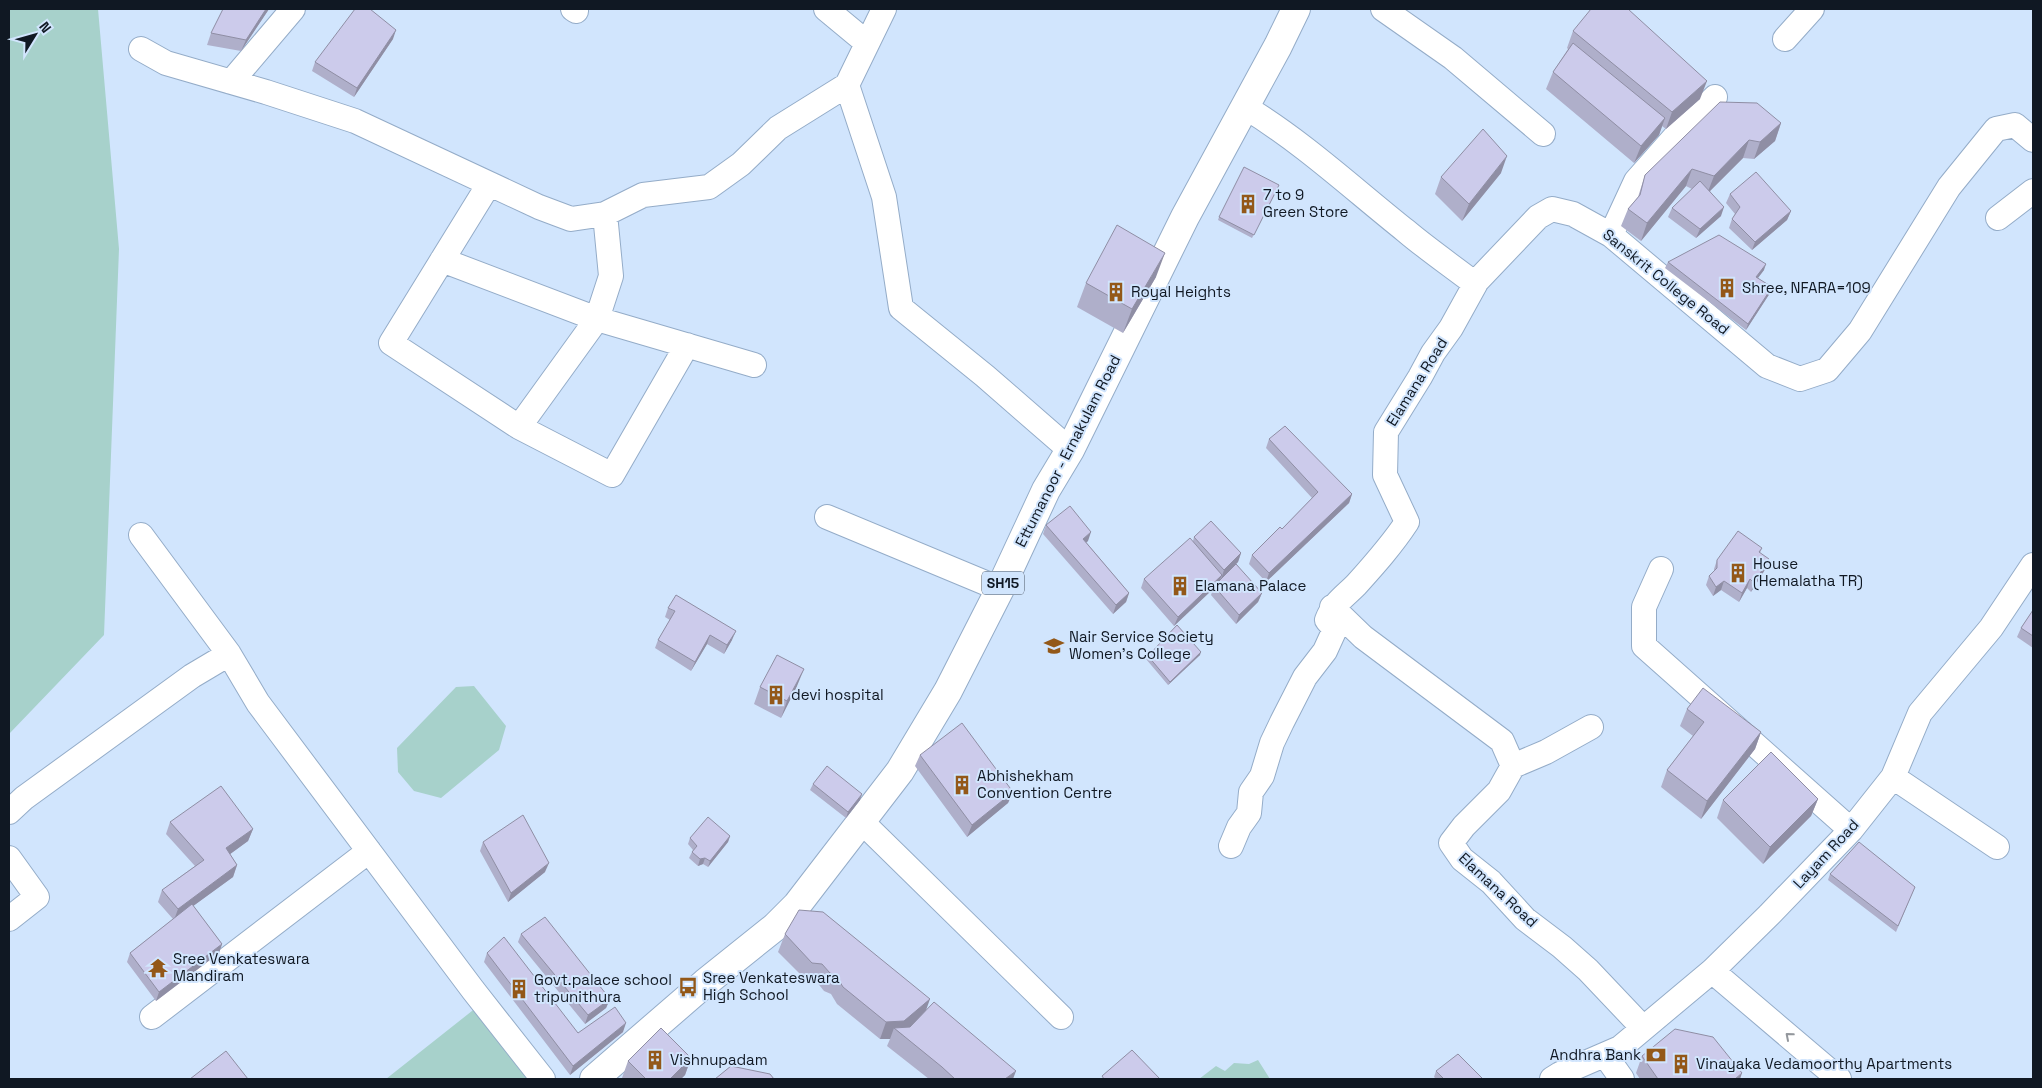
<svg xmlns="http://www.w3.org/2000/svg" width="2042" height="1088" font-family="'Space Grotesk',sans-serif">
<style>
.water{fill:#a7d1cb}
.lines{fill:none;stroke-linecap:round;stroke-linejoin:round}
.minor-casing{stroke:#94acc8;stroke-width:26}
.major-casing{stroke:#94acc8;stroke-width:30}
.minor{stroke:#fff;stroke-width:24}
.major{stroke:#fff;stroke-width:28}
.wall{fill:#afafca}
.shaded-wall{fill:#8f8ea4}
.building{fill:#cccbeb;stroke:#8f8ea4}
.oneway{stroke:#93979c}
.labels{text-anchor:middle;stroke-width:4;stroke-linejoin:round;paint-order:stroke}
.shield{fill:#d1e5fd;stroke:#4a5664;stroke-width:1}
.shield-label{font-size:14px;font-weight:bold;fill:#101823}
.poi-label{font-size:15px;fill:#101823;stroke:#d1e5fd;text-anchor:start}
.street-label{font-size:15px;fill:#101823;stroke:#d1e5fd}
</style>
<rect width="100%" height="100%" fill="#d1e5fd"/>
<path class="water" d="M9,9h89l21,240 -15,386 -95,99z
M474,686l32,40 -7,24 -58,48 -27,-7 -16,-19 -1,-24 59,-61z
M477,1007l58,72h-149z
M1258,1060l12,19h-71l17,-13 9,5 9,-8 15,1z"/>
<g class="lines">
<defs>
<path id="minor" d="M573,9l3,2
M826,9l41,34
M884,9l-37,76 37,112 17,111 84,68 85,74
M1383,9l70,49 90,76
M1785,39l27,-30
M141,49l25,14 100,29 89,29 184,86 32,12 34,-5 38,-19 66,-8 32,-23 37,-36 69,-43
M231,82l62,-73
M1245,107c59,36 107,81 161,124 20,17 43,33 64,49l7,1 61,-64 14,-8 21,5 38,21 156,131 33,13 27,-9 33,-39 89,-144 47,-58 19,-4 18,15
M605,214l6,62 -14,43 157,46
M1998,218l35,-27
M1611,235l25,-54 45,-51 34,-33
M442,260l155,59 -78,108 -128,-84 98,-159
M519,427l93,48 75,-130
M827,517l173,72
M141,535l88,119
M1661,569l-17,38v39l207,184
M1332,607l31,30 139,104 11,25 -14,25 -35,35 -13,17 11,16 29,23 34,37 37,28 26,23 55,58
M1513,766l33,-14 45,-25
M1893,777l104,70
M9,812l15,-14 168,-122 37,-22 29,49 215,287 70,89
M862,822l199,195
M1231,846l8,-19 10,-14 2,-21 11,-16 10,-33 10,-21 23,-45 20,-26 10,-22 -8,-9c6,-16 17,-23 29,-35 18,-20 36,-40 51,-63l-22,-47 1,-43 34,-55 13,-24 18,-25 26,-47
M9,858l28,39 -28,22
M1712,971l127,108
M152,1017l217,-166
M1605,1055l17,24
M1552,1079l8,-5 60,-26 92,-77 57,-56 82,-85 42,-53 27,-64 71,-85 42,-63"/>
<path id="major" d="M594,1079l111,-96 70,-56 22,-22 103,-134 48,-80 52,-102 46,-99 24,-40 115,-233 93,-171 18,-37"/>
</defs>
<use href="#minor" class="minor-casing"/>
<use href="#major" class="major-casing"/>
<use href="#minor" class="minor"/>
<use href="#major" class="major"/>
</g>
<path class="wall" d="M269,9l-28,42 -34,-6 4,-12z
M1573,31l127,68 -34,30 -4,-3 -3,9 -25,28 -88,-74 7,-17 15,-23 -1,-1z
M393,39l-39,58 -42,-26 3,-9z
M1781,123l-6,18 -21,18 -11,-1 -33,33 11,25 -25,22 -28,-21 4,-9 20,-19 -6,-3 -45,55 -20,-15 7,-17 10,-12 7,-22z
M1501,173l-39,48 -27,-27 6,-17z
M1278,188l-26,50 -34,-18 1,-3z
M1730,194l61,17 -4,9 -35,30 -23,-22 3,-9 3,-5 -9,-11z
M1668,262l96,8 -6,8 12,15 -24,37 -81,-62z
M1156,277l-33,56 -46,-26 9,-24z
M1269,439l83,55 -3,9 -83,79 -17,-18 3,-9 30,-26 30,-31 -46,-50z
M1046,525l42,16 -2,1 43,51 -3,9 -13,12 -70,-80z
M1194,537l47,16 -3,9 -17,17h-1l-1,2 43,12 -4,9 -22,22 -25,-29 2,-6 -39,37 -33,-38 3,-9 49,-38z
M1762,548l-2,5 6,15 -15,24 -4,-4 -8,14 -18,-12 -8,6 -7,-11 3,-9 5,-5v-2l3,-9z
M668,608l64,32 -8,14 -17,-10 -16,27 -36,-23 3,-8 12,-20 -5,-3z
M2033,610v38l-16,-11 4,-9z
M1200,655l-32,30 -22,-26 2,-3z
M797,686l-16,32 -27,-14 6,-17z
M1687,709l74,23 -6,17 -54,70 -40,-32 6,-17 26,-34 -13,-10z
M920,755l93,37 -5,11 -41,34 -52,-71z
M813,784l47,16 -14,18 -36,-28z
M1818,799l-7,17 -48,48 -46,-46 6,-18z
M170,822l83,7 -5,12 -18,13 7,11 -4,12 -40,29 29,38 -3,9 -63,48 -29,-39 3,-9 43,-34 -15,-17 4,-12 33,-24 -29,-32z
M730,836l-2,6 -20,25 -5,-3 -5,2 -9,-8 4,-8 -5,-6 2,-6z
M483,842l62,30 -37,30 -28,-51z
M1830,874l85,13 -19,45 -68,-52z
M521,934l89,65 -4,9 -21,16 -67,-82z
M785,934l140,77 88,68h-84l-42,-33 3,-7h-10l-43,-35 -6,-10 -7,-3 -8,-10 -10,-1 -28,-28z
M487,953l91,80 45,-1 -53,43 -86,-113z
M1642,1056l98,23h-100l-4,-6z
M691,1058l-6,17 -4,4h-58l-1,-1 6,-17z
M1436,1071l47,8h-47l-2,-2z"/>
<path class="shaded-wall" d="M266,9h3l-28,42 5,-11z
M396,30l-3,9 -39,58 3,-9z
M1707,81l-7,18 -34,30 6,-17z
M1665,118l-6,17 -25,28 7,-17z
M1781,123l-6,18 -21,18 6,-17z
M1749,140l-6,18 -36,36 7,-18z
M1507,156l-6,17 -39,48 7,-17z
M1692,169l-6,17 -45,55 6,-18z
M1724,207l-3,9 -25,22 4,-9z
M1791,211l-4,9 -35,30 3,-8z
M1165,253l-9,24 -33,56 9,-24z
M1766,264l-2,6 -10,13 2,-6z
M1772,287l-2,6 -24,37 2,-6z
M1352,494l-3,9 -83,79 3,-9z
M1091,532l-3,9 -8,7 3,-9z
M1241,553l-3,9 -17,17 3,-9z
M1769,559l-3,9 -15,24 3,-9z
M1222,575l-4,9 -4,2 -1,3 -39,37 4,-9z
M1750,579l-3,9 -8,14 3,-9z
M1724,581l-3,9 -8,6 3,-9z
M1129,593l-3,9 -13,12 3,-9z
M1262,593l-4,9 -22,22 3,-9z
M736,631l-4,9 -8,14 3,-9z
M710,635l-3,9 -16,27 4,-9z
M1201,652l-1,3 -32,30 2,-3z
M804,669l-7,17 -16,32 6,-17z
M1761,732l-6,17 -54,70 6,-18z
M1013,792l-5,11 -41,34 5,-12z
M862,794l-2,6 -14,18 2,-6z
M1818,799l-7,17 -48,48 7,-17z
M253,829l-5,12 -26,19 4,-12z
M730,836l-2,6 -20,25 2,-6z
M705,858l-2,6 -5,2 2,-7z
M549,863l-4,9 -37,30 3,-9z
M237,865l-4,12 -59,43 4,-11z
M222,944l-3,9 -63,48 3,-9z
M610,999l-4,9 -21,16 3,-9z
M930,999l-6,17 -22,19 -8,-7 -4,11h-10l6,-17z
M626,1023l-3,9 -53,43 3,-9z
M691,1058l-6,17 -4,4h-11z
M1016,1071l-3,8h-8z
M1742,1073l-2,6h-5z"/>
<path class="building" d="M223,9h43l-20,31 -35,-7z
M355,9h15l26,21 -39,58 -42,-26z
M1591,9h37l79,72 -35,31 -99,-81z
M1573,43l92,75 -24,28 -88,-74z
M1720,102l37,1 24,20 -21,19 -11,-2 -35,36 -22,-7 -45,54 -19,-14 12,-14 5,-20z
M1483,129l24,27 -38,48 -28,-27z
M1244,167l35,18 -25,50 -35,-18z
M1756,172l35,39 -36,31 -23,-23 8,-12 -10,-13z
M1700,181l24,26 -24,22 -28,-21z
M1117,225l48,28 -33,56 -46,-26z
M1719,235l47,29 -10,13 16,10 -24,37 -80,-62z
M1285,426l67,68 -83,79 -17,-18 28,-28 2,2 36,-37 -49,-53z
M1070,506l21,26 -8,7 46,54 -13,12 -70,-80z
M1211,521l30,32 -17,17 -30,-33z
M1738,531l24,17 -3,4 10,7 -15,24 -4,-4 -8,14 -18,-12 -8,6 -7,-11 8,-8v-8z
M1190,538l32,37 -44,42 -34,-38z
M1236,564l26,29 -23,22 -25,-29z
M676,595l60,36 -9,14 -17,-10 -15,27 -37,-22 17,-29 -7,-3z
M2033,610v26l-12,-8z
M1177,625l24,27 -31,30 -22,-26z
M777,655l27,14 -17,32 -27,-14z
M1703,688l58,44 -54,69 -40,-31 37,-48 -17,-13z
M962,723l51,69 -41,33 -52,-70z
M1771,752l47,47 -48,48 -47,-47z
M827,766l35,28 -14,18 -35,-28z
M221,786l32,43 -27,19 11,17 -59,44 -16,-19 42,-30 -34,-38z
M523,815l26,48 -38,30 -28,-51z
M708,817l22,19 -20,25 -5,-3 -5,1 -8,-7 5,-6 -7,-8z
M1859,842l56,45 -17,39 -68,-52z
M192,904l30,40 -63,48 -29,-39z
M799,910l24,2 107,87 -26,22 -18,1 -43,-35 -6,-10 -7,-4 -8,-9 -10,-1 -27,-29z
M545,917l65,82 -22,16 -67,-81z
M504,937l74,96 37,-26 11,16 -53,43 -86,-113z
M934,1002l82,69 -11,8h-50l-13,-12 -48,-39 16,-1z
M661,1028l30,30 -21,21h-24l-18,-18z
M1675,1029l38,8 29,36 -7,6h-77l-16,-23z
M1132,1050l28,29h-56l-2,-3z
M226,1051l22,28h-58z
M1458,1054l25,25h-39l-8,-8z
M731,1066l39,8 4,5h-59z"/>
<defs><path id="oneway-chevron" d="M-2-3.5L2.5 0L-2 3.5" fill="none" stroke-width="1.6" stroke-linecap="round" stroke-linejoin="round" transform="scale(1.25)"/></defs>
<use class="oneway" href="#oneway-chevron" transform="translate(1789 1036) rotate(-139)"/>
<defs>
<symbol id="building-bare" viewBox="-9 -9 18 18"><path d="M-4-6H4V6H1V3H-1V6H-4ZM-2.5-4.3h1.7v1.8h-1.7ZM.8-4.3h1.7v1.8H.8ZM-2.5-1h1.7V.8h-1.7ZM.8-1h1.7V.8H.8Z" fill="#935818" stroke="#d1e5fd" stroke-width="2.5" paint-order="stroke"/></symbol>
<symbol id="university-bare" viewBox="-9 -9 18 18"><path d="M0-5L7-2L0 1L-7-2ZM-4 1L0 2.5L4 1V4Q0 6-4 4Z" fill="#935818" stroke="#d1e5fd" stroke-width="2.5" paint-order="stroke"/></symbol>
<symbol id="temple-bare" viewBox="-9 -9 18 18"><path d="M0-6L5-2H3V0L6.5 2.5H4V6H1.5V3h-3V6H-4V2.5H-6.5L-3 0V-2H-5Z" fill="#935818" stroke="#d1e5fd" stroke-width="2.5" paint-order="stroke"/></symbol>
<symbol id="bus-bare" viewBox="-9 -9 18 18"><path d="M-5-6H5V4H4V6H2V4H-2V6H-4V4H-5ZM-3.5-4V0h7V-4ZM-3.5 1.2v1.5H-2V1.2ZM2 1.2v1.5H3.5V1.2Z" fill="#935818" stroke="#d1e5fd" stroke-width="2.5" paint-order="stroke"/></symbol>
<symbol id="bank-bare" viewBox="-9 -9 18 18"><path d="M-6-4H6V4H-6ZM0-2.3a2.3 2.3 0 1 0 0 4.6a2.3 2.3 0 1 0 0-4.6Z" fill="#935818" stroke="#d1e5fd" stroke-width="2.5" paint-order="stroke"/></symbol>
</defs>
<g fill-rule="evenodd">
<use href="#building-bare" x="1234" y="190" width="28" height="28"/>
<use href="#building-bare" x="1713" y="274" width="28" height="28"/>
<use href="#building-bare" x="1102" y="278" width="28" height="28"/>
<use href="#building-bare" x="1724" y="559" width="28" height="28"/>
<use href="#building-bare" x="1166" y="572" width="28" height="28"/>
<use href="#university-bare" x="1040" y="632" width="28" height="28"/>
<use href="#building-bare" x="762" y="681" width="28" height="28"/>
<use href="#building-bare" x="948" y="771" width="28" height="28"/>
<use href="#temple-bare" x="144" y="954" width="28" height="28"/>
<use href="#bus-bare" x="674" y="973" width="28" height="28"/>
<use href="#building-bare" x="505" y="975" width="28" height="28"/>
<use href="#bank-bare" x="1642" y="1041" width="28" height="28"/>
<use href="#building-bare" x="641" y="1046" width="28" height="28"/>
<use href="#building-bare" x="1667" y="1050" width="28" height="28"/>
</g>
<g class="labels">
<rect class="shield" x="982" y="571.5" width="42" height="23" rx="4"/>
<g class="shield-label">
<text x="1003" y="588">SH15</text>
</g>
<g class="poi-label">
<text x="1263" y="200">7 to 9<tspan x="1263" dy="17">Green Store</tspan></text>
<text x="1742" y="293">Shree, NFARA=109</text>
<text x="1131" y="297">Royal Heights</text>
<text x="1753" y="569">House<tspan x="1753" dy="17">(Hemalatha TR)</tspan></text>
<text x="1195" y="591">Elamana Palace</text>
<text x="1069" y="642">Nair Service Society<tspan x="1069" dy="17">Women's College</tspan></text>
<text x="791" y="700">devi hospital</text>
<text x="977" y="781">Abhishekham<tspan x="977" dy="17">Convention Centre</tspan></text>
<text x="173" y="964">Sree Venkateswara<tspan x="173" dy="17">Mandiram</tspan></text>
<text x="703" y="983">Sree Venkateswara<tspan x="703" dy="17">High School</tspan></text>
<text x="534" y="985">Govt.palace school<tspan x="534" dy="17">tripunithura</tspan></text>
<text x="1641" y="1060" text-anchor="end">Andhra Bank</text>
<text x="670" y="1065">Vishnupadam</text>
<text x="1696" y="1069">Vinayaka Vedamoorthy Apartments</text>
</g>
<g class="street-label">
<text transform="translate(1666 282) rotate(39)" y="5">Sanskrit College Road</text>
<text transform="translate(1417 382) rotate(-58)" y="5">Elamana Road</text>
<text transform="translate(1068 451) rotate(-63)" y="5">Ettumanoor - Ernakulam Road</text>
<text transform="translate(1826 854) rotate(-47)" y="5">Layam Road</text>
<text transform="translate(1498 890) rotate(43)" y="5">Elamana Road</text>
</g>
</g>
<rect width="2042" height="1088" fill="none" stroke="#101823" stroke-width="20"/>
<g transform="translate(35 35) rotate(53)" stroke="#d1e5fd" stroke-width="4" paint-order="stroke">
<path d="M0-4L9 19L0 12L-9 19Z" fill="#101823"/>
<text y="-8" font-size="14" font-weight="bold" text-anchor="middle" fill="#101823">N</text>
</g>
</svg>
